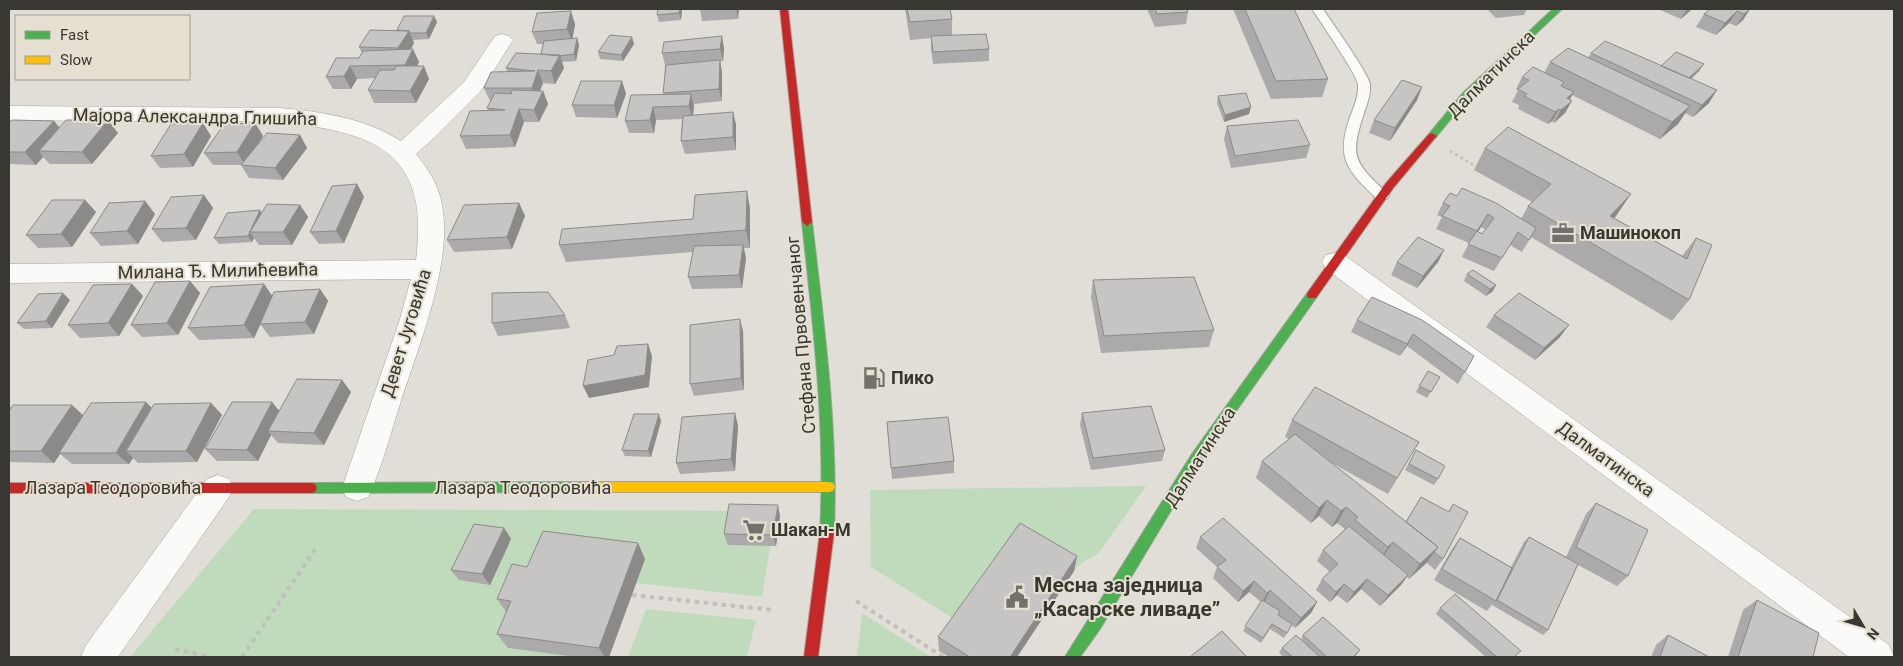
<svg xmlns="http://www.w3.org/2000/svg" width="1903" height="666" font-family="Roboto,sans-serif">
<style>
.green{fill:#c0dbbb}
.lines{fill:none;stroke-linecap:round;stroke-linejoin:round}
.lane-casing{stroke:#a4a39d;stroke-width:2}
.street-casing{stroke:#a4a39d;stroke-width:1}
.fast-casing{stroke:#a4a39d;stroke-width:2}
.slow-casing{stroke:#a4a39d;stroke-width:2}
.jam-casing{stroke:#a4a39d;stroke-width:2}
.path-far1{stroke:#c0c0bd;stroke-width:2.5;stroke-dasharray:3 3;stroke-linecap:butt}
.path{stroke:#c0c0bd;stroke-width:4;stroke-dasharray:4.5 4.5;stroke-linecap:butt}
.lane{fill:#fafaf9;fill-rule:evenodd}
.street{fill:#fafaf9;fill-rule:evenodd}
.fast{fill:#4caf50;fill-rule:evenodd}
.slow{fill:#ffc107;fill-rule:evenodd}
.jam{fill:#c62828;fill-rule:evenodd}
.wall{fill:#aba9a9;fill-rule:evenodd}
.shaded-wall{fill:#8b8a89}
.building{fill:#c7c5c4;stroke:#8b8a89;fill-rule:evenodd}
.labels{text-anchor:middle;stroke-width:4;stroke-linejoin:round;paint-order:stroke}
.street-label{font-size:18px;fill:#393731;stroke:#e5e0d1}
.poi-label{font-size:18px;font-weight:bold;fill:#393731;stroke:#e5e0d1;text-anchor:start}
.near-poi-label{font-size:21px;font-weight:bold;fill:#393731;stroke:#e5e0d1;text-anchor:start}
</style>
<rect width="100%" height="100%" fill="#e0ded6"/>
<path class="green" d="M1146,486l-47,67 -19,11 -6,7 -115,51 -88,-55 -1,-77z
M254,509l522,2 -14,86 -126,-14 9,-24 -137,89 69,9h-447z
M646,609l110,11 -9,37h-119z
M862,613l69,44h-74z"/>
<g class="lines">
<defs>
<path id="lane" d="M1312,9h11c8,12 46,65 47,75 1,8 -2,18 -5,26 -15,46 -13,50 22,83l2,3 -2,3h-10c-29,-28 -42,-40 -27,-82 4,-10 9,-22 8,-33 -1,-9 -38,-63 -46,-75z"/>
<path id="street" d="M502,34l7,2 4,4 -33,52 -46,46 -18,16c11,14 21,28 25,46 14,60 -23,147 -41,204 -10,31 -18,64 -32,93l-11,4 -11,-4 -4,-9 58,-169 11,-40 -402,4v-19l407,-4c4,-36 5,-72 -21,-100 -44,-47 -170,-38 -231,-39 -51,0 -103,0 -155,-1v-14l271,2c42,4 85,10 121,33l63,-59 31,-46z
M1335,253l9,2 545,390 5,12h-45l-523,-388 -4,-7 4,-7z
M218,475l11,4 4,9 -4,9 -111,160h-37l5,-12 121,-166z"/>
<path id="fast" d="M1553,9h9l-93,88 -34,41h-6v-4l34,-41z
M807,218l5,4c12,103 26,206 22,310l-2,4 -5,2 -5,-2 -2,-4c6,-104 -7,-207 -18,-310z
M1312,291l4,1 1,3 -1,3 -116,164 -100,167 -20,28h-15l127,-203 116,-162z
M586,482l4,1 2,4 -2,4 -4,1 -275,1 -4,-1 -2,-4 2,-4 4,-1z"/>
<path id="slow" d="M586,482h243l4,1 2,4 -2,4 -4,1h-243l-4,-1 -2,-4 2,-4z"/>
<path id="jam" d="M780,9h8l24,213 -5,4 -5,-4z
M1432,133l5,3 -2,2 -41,49 -78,111h-8l-1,-3 1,-3 78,-109 43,-49z
M9,483h302l4,1 2,4 -2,4 -4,1h-302z
M827,526l5,2 2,4 -16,125h-14l16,-125 2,-4z"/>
</defs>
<use href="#lane" class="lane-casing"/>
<use href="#street" class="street-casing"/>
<use href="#fast" class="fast-casing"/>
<use href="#slow" class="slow-casing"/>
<use href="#jam" class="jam-casing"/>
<path class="path-far1" d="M1450,151l27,16"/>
<path class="path" d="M632,595l141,15
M856,601l87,56
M175,649l36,8
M242,657l74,-109"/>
<use href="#lane" class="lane"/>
<use href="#street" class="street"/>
<use href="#fast" class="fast"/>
<use href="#slow" class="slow"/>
<use href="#jam" class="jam"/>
</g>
<path class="wall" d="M700,9h39l-1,10 -36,2z
M905,9h45l2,10v16l37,14v12l-56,3 -2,-15v-11l-21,2z
M1147,9h40l1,3 -2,12 -31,3z
M1233,9h61l34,70 -6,18 -51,2z
M1487,9h40l-3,6 -28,3z
M1658,9h34l-11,10z
M1750,9l-7,11 -7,6 -7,-3 -13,12 -20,-8 8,-13z
M682,10l-1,10 -22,2 -2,-7z
M434,16l3,6 -8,17 -16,1 1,3 -3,7 8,12 -2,4 12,13 -13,24h-42l-6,-13 7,-12 -18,1 -6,10h-18l-7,-12 33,-19 3,-5 -3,-6 38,-17z
M575,24l-3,15 5,-1 2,7 -3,16 -14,1 2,6 -9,16 -12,-1 -3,8h3l5,13 -9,18h-15l-9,25 -49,2 -6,-13 28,-26 -1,-2 4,-7h-1l-6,-13 23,-16 -1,-4 35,-14 2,-10h-6l-5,-12z
M722,36l2,13 -1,12h-3l2,12v28l-28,3v3l-1,8 43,9v26l-51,4 -4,-13 1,-22 -26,1 -2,13h-25l-4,-12 39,-26 1,-30 -3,-12z
M634,44l-11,17 -23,-2 -2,-7z
M1591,53l70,13 38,5 -8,8 18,24 -16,14 -8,-4 -7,11 -18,15 -88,-44 -2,5 -5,13 -11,10 -2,-2 -4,3 -30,-15 1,-4 -7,-3 6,-12 -2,-1 6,-12 22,-4 6,-11 38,-4z
M622,81l4,13 -9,24 -41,-1 -4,-12z
M1422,87l-5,13 -27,41 -21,-8 5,-13z
M1218,96l31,18 -25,8 -7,-19z
M54,121l5,7 59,5 -26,31h-42l-7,-7 -7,8 -27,-1v-41z
M255,123l8,13 -5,8 42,-9 7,13 -24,32 -34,-2 -8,-13h-28l-9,-12z
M1227,126l83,19 -4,13 -75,10 -7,-29z
M211,136l-18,31 -33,1 -9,-12z
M1485,148l131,68 -2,2 68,38 14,-18 -7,62 -17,21 -141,-84 -9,15 -12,-7 -16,26 -32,-14 7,-14 -33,-14 6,-12 -5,-2 6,-12 14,-7 64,23 7,-13 4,-4 -58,-32zM1481,227l5,3 -4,4 -4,-2z
M357,184l7,13 -20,46 -25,1 -9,-12z
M204,195l9,13 -17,32 -34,2 -10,-13z
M85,200l11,12 -24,35 -34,1 -12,-13z
M145,201l10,13 -17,30 -37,2 -11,-13z
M519,203l6,13 -13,33 -58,3 -7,-12z
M300,205l8,12 -16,28h-33l-5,-7 -2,4 -33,2 -5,-6 48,-25z
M750,209v39h-6l2,10 -4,30 -50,1 -4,-12 5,-25 -127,10 -7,-17 134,-26z
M1444,250l-6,12 -21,26 -26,-13 6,-13z
M1467,274l26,17 -7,5 -22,-15z
M1093,280l121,50 -5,17 -108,6 -10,-56z
M190,281l10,12 -22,42 -36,2 -11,-12z
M132,284l11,12 -24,40 -39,2 -12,-13z
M264,284l8,12 48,-7 8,12 -14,33 -44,3 -10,-13 3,-5 -9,19 -55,2 -11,-12z
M1372,297l93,75 -7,12 -51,-38 -7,10 -49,-24 6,-12z
M70,300l-18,28 -28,1 -7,-6z
M565,315l5,13 -72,8 -6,-13z
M1494,315l66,22 -25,23 -49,-33z
M743,331l1,59 -50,6 -4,-12z
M1428,371l12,6 -13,21 -11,-6z
M342,380l9,12 -27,53 -46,-2 -7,-8 -13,26h-41l-12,-12 67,-47 7,9z
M211,403l11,12 -25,47 -59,1 -5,-5 -4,6h-57l-12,-10 -6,9 -45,-1v-56l2,2 72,7 69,-7z
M1082,413l83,37 -3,11 -71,9 -11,-45z
M1292,420l127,22 -31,52 -58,-32 76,60 15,-25 27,15 5,-8 -10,55 -8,11 -8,-7 -18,16 -2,-2 -6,8 -21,21 -19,-17 -14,14 -10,-8 -7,7 -14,-12 6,-11 8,-7 -13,-11 6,-11 22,-21 -8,-6 -5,4 -13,-11 -8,7 -55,-45 6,-17 27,-22 -4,-2z
M661,421l-10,36 -26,-1 -3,-6z
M887,422l67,39v12l-62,6z
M738,425l-3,46 -55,3 -4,-11z
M1416,450l22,29 -4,6 -29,-15z
M1596,503l32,73 -11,10 -39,-21 -30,65 -5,5 -51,-30 1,-2 -6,8 -53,-31 18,-31 8,-11 51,29 13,-25 5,-5 37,20 20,-43z
M780,516l-4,30 -48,-1 -4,-11z
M504,528l7,11 -21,46 -31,-5 -8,-10z
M1200,537l117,65 -6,11 -16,15 -3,-3 -8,13 -14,-9 -9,14 -18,-12 18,-29 -12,-10 -11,10 -25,-24 4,-11 -21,-19z
M1077,556l-3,15 -57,86h-68l-10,-6 -1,-14z
M645,559l-36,98h-33l-68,-9 -11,-14 9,-22 -9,-13 30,-32z
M1757,600l56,57h-85l15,-47z
M1440,608l74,49h-28l-50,-43z
M1303,635l57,15 -5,7h-71l-5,-4 3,-5 19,-8z
M1668,635l41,22h-58l5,-12z"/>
<path class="shaded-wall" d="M680,9h1l1,1 -1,10 -2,-7z
M736,9h3l-1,10z
M1687,9h5l-11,10z
M1750,9l-7,11 -7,6 8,-12z
M571,11l4,13 -3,18 -5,-13z
M1737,11l-8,12 -13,12 9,-12z
M434,16l3,6 -8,17 -3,-6z
M409,31l5,12 -10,17 -6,-12z
M722,36l2,13 -1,12 -3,-12z
M632,37l2,7 -11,17 -2,-6z
M577,38l2,7 -3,16 -2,-7z
M413,49l6,13 -8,15 -6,-12z
M560,55l4,13 -9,16 -4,-13z
M720,60l2,13v28l-3,-12z
M1704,64l-5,7 -15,14 5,-6z
M350,66l7,13 -6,10 -7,-13z
M424,66l5,13 -13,24 -6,-12z
M538,70l5,13 -7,17 -4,-12z
M622,81l4,13 -9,24 -3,-13z
M1422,87l-5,13 -27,41 5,-13z
M1717,90l-8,13 -16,14 9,-12z
M543,91l5,13 -9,18 -5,-12z
M1574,92l-7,12 -7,7 7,-13z
M691,94l3,13 -2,12 -3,-13z
M1572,101l-7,12 -11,10 7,-13z
M1690,106l-12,18 -18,15 12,-17z
M653,107l3,13 -2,13 -4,-13z
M1251,107l-2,7 -25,8 1,-7z
M519,109l5,13 -9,25 -5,-12z
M1559,109l-7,12 -4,3 7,-12z
M733,112l3,12v26l-3,-13z
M108,120l10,13 -26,31 -10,-12z
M54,121l10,12 -25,18 4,6 -7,8 -11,-13z
M203,123l8,13 -18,31 -9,-13z
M255,123l8,13 -18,29 -8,-13z
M300,135l7,13 -24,32 -8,-12z
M357,184l7,13 -20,46 -8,-12z
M747,191l3,18v39l-4,-18z
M1631,194l-15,22 -21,22 15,-22z
M204,195l9,13 -17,32 -10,-12z
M85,200l11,12 -24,35 -11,-13z
M145,201l10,13 -17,30 -11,-13z
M519,203l6,13 -13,33 -5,-12z
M300,205l8,12 -16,28 -9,-13z
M260,210l4,7 -14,15 4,6 -2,4 -4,-6z
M1488,214l-7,13 -11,17 7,-13z
M743,245l3,13 -4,30 -3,-13z
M1444,250l-6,12 -21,26 6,-12z
M190,281l10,12 -22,42 -11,-12z
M132,284l11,12 -24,40 -11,-13z
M264,284l9,13 -19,41 -10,-13z
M1496,285l-3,6 -7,5 4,-7z
M320,289l8,12 -14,33 -9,-12z
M63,293l7,7 -18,28 -6,-7z
M740,319l3,12 1,59 -3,-12z
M1569,325l-9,12 -25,23 9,-12z
M1413,334l-6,12 -7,10 7,-12z
M648,344l4,12 -3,31 -60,11 -6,-12z
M342,380l9,12 -27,53 -10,-12z
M146,402l12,12 -32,37 7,7 -4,6 -13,-11z
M272,402l10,12 -14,17 3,4 -13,26 -11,-11z
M211,403l11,12 -25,47 -11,-11z
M72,405l13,12 -26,36 1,1 -6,9 -13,-12z
M735,413l3,12 -3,46 -4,-12z
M659,414l2,7 -10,36 -3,-6z
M1327,500l-8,16 -8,7 8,-15z
M778,505l2,11 -4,30 -3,-11z
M1346,507l-9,16 -5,4 9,-16z
M504,528l7,11 -21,46 -8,-11z
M1393,542l-10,15 -5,5 10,-15z
M638,543l7,16 -36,98h-4l-6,-9z
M1438,547l-11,15 -18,17 11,-15z
M1077,556l-3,15 -57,86h-7z
M1408,575l-7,10 -21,21 8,-11z
M1367,579l-6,10 -14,14 7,-11z
M1254,581l-5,11 -11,10 5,-11z
M1344,584l-7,11 -7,7 6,-10z
M1270,590l-5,11 -3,2 5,-10z
M1317,602l-6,11 -16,15 6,-10z"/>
<path class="building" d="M658,9h22l-1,4 -22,2z
M907,9h43l2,10 -42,3z
M1155,9h32l1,3 -31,2z
M1245,9h49l34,70 -52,2z
M1710,9h40l-6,5 -7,-3 -12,12 -21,-9z
M571,11l-4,18 -35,3 5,-19z
M404,16h30l-8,17h-16l-1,-2 -12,-1z
M370,30l39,1 -11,17 -39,-1z
M986,34l3,15 -56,3 -2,-16z
M610,35l22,2 -11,18 -23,-3z
M722,36l-2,13 -58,4 2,-11z
M577,38l-3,16 -15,2 -18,-2 3,-13z
M1605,41l112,49 -15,15 -111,-52z
M1568,48l122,58 -18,16 -122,-60z
M413,49l-8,16 -55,1 -6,10 -18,1 10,-19h23l4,-7z
M1676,52l28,12 -15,14 -28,-12z
M516,53l44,2 -9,16 -13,-1 -6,18h-48l7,-16 44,-1 -29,-3z
M720,60l-1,29 -56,4 3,-28z
M397,66h27l-14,25 -42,-1 12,-20h14z
M1533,67l31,15 -3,4 13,6 -7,6 5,3 -11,9 -2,-1 -4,3 -31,-16 3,-2 -9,-5 11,-9 -7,-3z
M1402,80l20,7 -27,41 -21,-8z
M581,81h41l-8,24h-42z
M512,90l31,1 -9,19 -15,-1 -9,26 -50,1 10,-25 35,-1 -18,-2 8,-15 16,1z
M1246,93l5,14 -26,8 -7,-19z
M691,94l-2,12 -36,1 -3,13 -25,1 6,-26z
M733,112v25l-52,4 2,-25z
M12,120l42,1 -29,31h-16v-29z
M66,120h42l-26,32 -43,-1z
M1298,120l12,25 -75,11 -8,-30z
M203,123l-19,31 -33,2 20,-32z
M255,123l-18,29 -33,1 20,-29z
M1508,127l123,67 -21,22 77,43 9,-21 16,7 -23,55 -161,-94 23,-22 -66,-36z
M267,133l33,2 -25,33 -34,-3z
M357,184l-21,47 -26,1 22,-46z
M1462,188l34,15 40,25 -7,12 -11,-8 -16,26 -34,-14 9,-13 -35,-15 8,-10 -7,-3 7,-10 7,3zM1488,214l6,4 -12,16 -5,-3z
M747,191l-1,39 -187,15 3,-16 131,-10 2,-24z
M204,195l-18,33 -34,1 19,-32z
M52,200h33l-24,34 -35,1z
M145,201l-18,30 -37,2 19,-30z
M519,203l-12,34 -60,3 17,-35z
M267,204l33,1 -17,27h-33z
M260,210l-12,26 -34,2 13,-25z
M1418,237l26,13 -21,26 -26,-14z
M743,245l-4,30 -51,2 6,-31z
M1473,270l23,15 -6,4 -23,-15z
M1194,277l20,53 -110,6 -11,-56z
M190,281l-23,42 -36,2 24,-43z
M132,284l-24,39 -40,2 25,-40z
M264,284l-20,41 -56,3 22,-41z
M320,289l-15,33 -45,2 14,-32z
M548,292l17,23 -73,8v-30z
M63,293l-17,28 -29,2 21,-29z
M1519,293l50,32 -25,23 -50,-33z
M1372,297l50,23 52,36 -9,16 -52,-38 -6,10 -50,-24z
M740,319l1,59 -51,6v-59z
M648,344l-3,31 -62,11 5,-26 26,-5 3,-9z
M1428,371l12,6 -9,15 -12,-6z
M297,379l45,1 -28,53 -46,-2z
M1315,387l104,55 -22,36 -105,-58z
M146,402l-30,51h-57l32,-50z
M232,402h40l-25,48 -42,-1z
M211,403l-25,48h-60l28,-47z
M13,405h59l-31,46h-32v-40z
M1151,406l14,44 -72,8 -11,-45z
M735,413l-4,46 -55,4 6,-46z
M634,414h25l-11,37 -26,-1z
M948,417l6,44 -63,7 -4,-46z
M1295,434l143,113 -18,17 -27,-22 -5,5 -33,-27 3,-3 -12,-10 -5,4 -14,-11 -8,8 -57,-47z
M1416,450l29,16 -7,13 -29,-15z
M1421,497l28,15 4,-8 15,8 -25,47 -9,-7 4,-5 -32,-25z
M1596,503l52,27 -20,46 -52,-29z
M729,504l49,1 -5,30 -49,-1z
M1223,518l94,84 -16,16 -31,-28 -3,3 -13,-12 -11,10 -26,-24 9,-7 -26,-23z
M1020,523l57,33 -67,101h-40l-32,-20z
M474,524l30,4 -22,46 -31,-4z
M1349,526l59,49 -20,20 -21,-16 -13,13 -10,-8 -8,8 -14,-13 16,-15 -15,-14z
M543,531l95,12 -39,105 -102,-14 14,-33 -14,-2 15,-35 15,3z
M1529,537l49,27 -30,66 -51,-30z
M1460,538l52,30 -16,33 -54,-32z
M1455,594l66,57 -7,6h-17l-57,-49z
M1262,600l18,11 -2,4 14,9 -5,9 -15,-9 -9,14 -18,-12z
M1757,600l62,33 -6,24h-75z
M1323,617l37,33 -7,7h-26l-24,-22z
M1222,631l25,26h-57z
M1296,635l24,22h-27l-11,-9z
M1668,635l41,22h-49z"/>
<defs>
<symbol id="office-bare" viewBox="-9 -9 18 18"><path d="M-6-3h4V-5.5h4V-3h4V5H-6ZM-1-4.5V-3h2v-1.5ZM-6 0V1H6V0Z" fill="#73716b" stroke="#e5e0d1" stroke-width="2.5" paint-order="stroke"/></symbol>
<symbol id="fuel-bare" viewBox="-9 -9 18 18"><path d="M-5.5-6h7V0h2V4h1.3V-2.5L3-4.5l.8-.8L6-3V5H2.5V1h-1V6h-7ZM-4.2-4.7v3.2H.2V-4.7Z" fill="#73716b" stroke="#e5e0d1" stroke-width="2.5" paint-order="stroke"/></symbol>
<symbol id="supermarket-bare" viewBox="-9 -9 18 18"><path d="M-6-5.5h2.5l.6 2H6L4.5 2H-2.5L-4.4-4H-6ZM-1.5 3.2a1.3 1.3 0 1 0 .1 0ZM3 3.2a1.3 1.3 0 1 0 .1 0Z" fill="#73716b" stroke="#e5e0d1" stroke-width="2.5" paint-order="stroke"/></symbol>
<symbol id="civic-bare" viewBox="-9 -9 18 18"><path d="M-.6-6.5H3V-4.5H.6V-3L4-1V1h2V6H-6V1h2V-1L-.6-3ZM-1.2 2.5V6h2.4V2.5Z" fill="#73716b" stroke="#e5e0d1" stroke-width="2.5" paint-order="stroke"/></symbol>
</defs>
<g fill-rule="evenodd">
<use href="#office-bare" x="1547" y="217" width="32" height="32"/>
<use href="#fuel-bare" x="858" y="362" width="32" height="32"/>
<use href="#supermarket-bare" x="738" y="514" width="32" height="32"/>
<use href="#civic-bare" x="1001" y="581" width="32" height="32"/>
</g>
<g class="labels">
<g class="street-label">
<text transform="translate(1491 74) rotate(-45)" y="6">Далматинска</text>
<text transform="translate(195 117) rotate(1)" y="6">Мајора Александра Глишића</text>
<text transform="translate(218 271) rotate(-1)" y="6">Милана Ђ. Милићевића</text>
<text transform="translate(406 333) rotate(-73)" y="6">Девет Југовића</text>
<text transform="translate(801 335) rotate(-95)" y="6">Стефана Првовенчаног</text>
<text transform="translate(1200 457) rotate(-57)" y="6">Далматинска</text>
<text transform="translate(1606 459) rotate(36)" y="6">Далматинска</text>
<text x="113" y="494">Лазара Теодоровића</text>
<text x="523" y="494">Лазара Теодоровића</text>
</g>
<g class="poi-label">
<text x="1580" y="239">Машинокоп</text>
<text x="891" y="384">Пико</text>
<text x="771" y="536">Шакан-М</text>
</g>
<g class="near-poi-label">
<text x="1034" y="592">Месна заједница<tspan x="1034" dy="24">„Касарске ливаде”</tspan></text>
</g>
</g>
<rect width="1903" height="666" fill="none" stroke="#393731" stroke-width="20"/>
<rect x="15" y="15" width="175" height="65" fill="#e5e0d1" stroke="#a09c91"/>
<rect x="25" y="31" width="25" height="8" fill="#4caf50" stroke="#a09c91"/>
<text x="60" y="40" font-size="15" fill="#393731">Fast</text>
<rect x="25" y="56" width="25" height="8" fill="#ffc107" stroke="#a09c91"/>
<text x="60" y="65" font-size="15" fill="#393731">Slow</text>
<g transform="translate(1863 626) rotate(128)" stroke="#e5e0d1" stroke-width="4" paint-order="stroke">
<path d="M0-4L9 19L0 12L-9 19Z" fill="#393731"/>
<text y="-8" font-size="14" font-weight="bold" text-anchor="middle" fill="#393731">N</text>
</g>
</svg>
